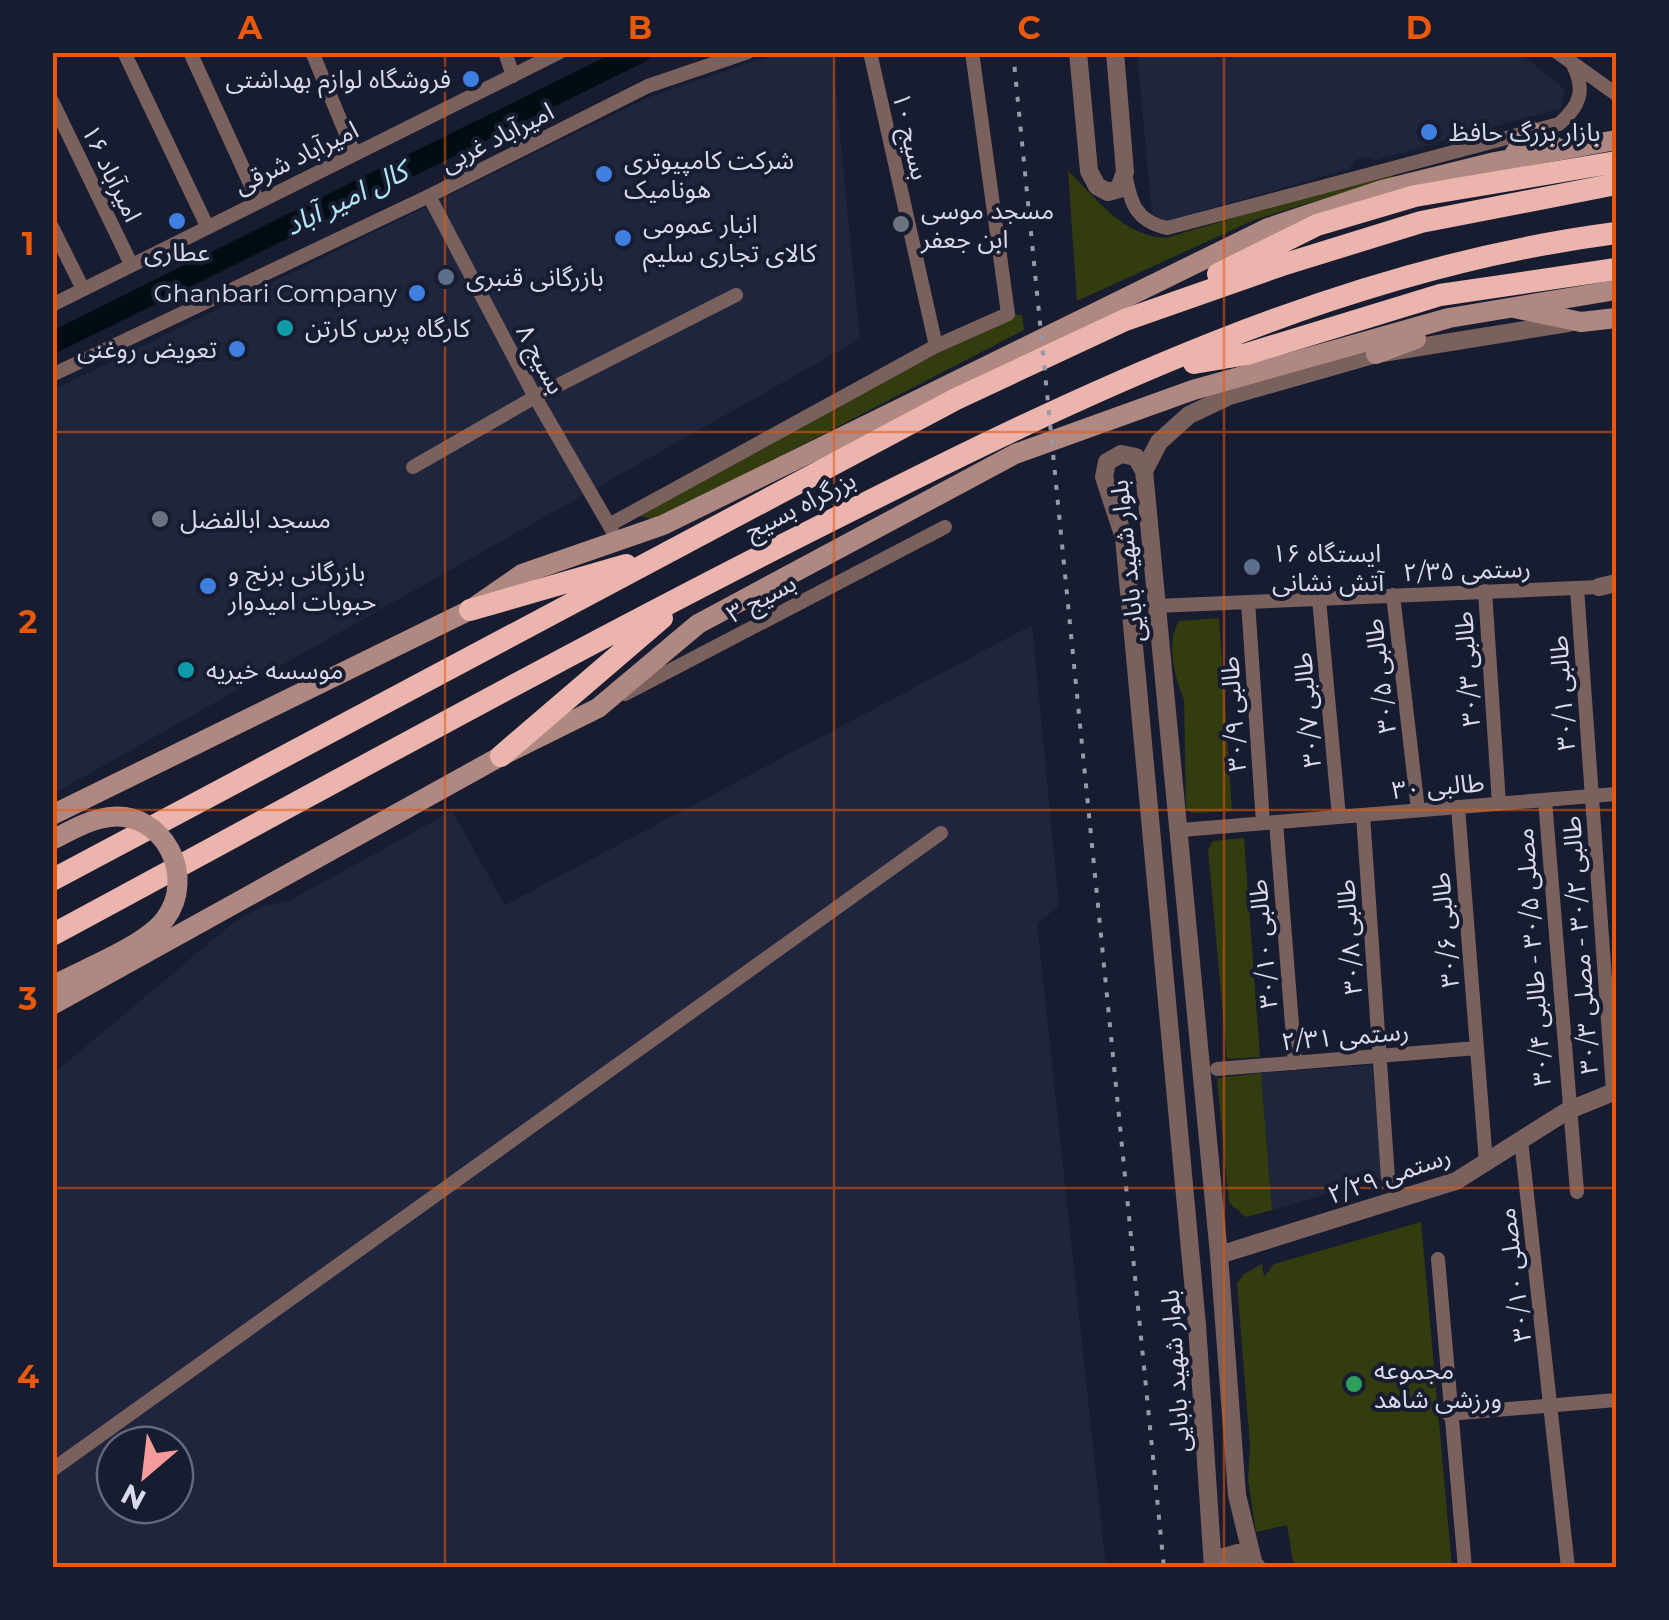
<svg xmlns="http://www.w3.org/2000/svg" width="1669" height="1620" font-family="Montserrat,'Noto Sans Arabic',sans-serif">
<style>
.built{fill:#20253e;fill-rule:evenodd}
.green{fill:#323c0f}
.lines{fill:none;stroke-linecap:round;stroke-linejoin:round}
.river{stroke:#000e13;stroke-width:22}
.minor{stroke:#7a615e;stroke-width:14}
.tertiary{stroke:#7a615e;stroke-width:18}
.secondary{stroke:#af8882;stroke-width:20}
.trunk{stroke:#ebb4ac;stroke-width:22}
.rail{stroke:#979aaa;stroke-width:4;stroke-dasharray:5 10;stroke-linecap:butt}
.secondary-bridge{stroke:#af8882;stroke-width:20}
.grid{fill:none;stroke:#e8590c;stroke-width:2.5;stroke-opacity:0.55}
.shop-dot{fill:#3f7fe0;stroke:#181c30;stroke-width:4}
.worship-dot{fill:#6b7280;stroke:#181c30;stroke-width:4}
.service-dot{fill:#5c6f8a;stroke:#181c30;stroke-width:4}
.culture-dot{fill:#0f9aa8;stroke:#181c30;stroke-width:4}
.leisure-dot{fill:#2e9e5b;stroke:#181c30;stroke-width:4}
.labels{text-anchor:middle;stroke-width:8;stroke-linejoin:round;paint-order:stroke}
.poi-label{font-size:25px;fill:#d8dbe9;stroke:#181c30;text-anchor:start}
.street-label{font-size:25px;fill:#d8dbe9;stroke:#181c30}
.water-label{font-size:28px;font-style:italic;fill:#afe8f7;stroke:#181c30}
.neatline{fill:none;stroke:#e8590c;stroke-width:4}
.grid-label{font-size:32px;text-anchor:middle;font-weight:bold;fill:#e8590c}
</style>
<rect width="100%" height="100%" fill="#181c30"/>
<path class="built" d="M778,53h54l28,286 -807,455v-404l594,-292z
M1137,53h383l45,37 -4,18 -185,52 -11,-3 -10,3 -6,9 -183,52 -14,-7z
M1032,625l27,281 -22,17 69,644h-1053l-1,-492 182,-153 32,-17 23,-4 163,-90 53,94zM115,1445h60v60h-60z
M1372,1065l10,113 -110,32 -11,-137z"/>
<path class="green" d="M1068,171c30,29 55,65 98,67l224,-67 3,6 -139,43 -177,81z
M1012,314l10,1 2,15 -362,188 -8,2 -20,-6z
M1219,618l13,193 -40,2 -6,-4 -2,-110c-10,-21 -18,-58 -5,-78z
M1244,838l16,219 -33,2 -19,-209 5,-9z
M1261,1073l11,137 -26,7 -17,-14 -12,-125z
M1421,1222l31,345h-158l-7,-42 -31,7 -8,-52 2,-34 -13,-163 7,-9 18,-10 2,13 10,-13z"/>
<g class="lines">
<path class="river" d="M52,343l588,-291"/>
<path class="minor" d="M124,52l83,174
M190,52l68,149
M312,52l42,101
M505,52l8,24
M870,52l66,294
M1557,52l59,42
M52,101l79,163
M1125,172c5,30 10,49 42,56l392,-104c21,-18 27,-34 14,-59
M429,196l106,201 77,133
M52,227l31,62
M52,305l508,-253
M52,375l377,-179 219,-110 100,-34
M413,467l122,-70 201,-102
M609,525l327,-179 72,-32 -36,-262
M1577,588l36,503
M1485,591l14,213
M1393,595l25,215
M1319,599l20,218
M1248,602l15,221
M1156,606l443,-19
M625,694l320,-167
M1545,800l32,392
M1458,807l28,356
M1363,815l25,363
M1276,822l19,241
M1181,830l435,-36
M1217,1069l260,-21
M1521,1140l47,428
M1438,1259l27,309
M1448,1414l168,-14
M52,1470l889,-637"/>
<path class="tertiary" d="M1078,52l11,119 8,15 11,6 11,-3 6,-17 -10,-120
M1144,471l15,-29 30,-27 40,-19 147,-42 192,-31
M1599,587l17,-4
M1219,1255l237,-74 111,-70 49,-20
M1213,1568l-16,-243 -73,-787 -20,-61 3,-15 14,-8 15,3 8,14 75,784 18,240 16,66
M1215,1568l6,-10 17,-5 19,14"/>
<path class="secondary" d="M1511,159l19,-28 30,19
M1514,308l67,14 35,-4
M1376,354l40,-15
M52,815l418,-205 52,-36 141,-49 605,-297 114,-38 113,-28 121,-22
M52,1005l449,-249 97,-48 100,-84 317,-170 178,-64 256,-72 167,-28"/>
<path class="trunk" d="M1218,274l99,-49 98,-29 201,-34
M1194,363l53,-9 193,-59 176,-26
M470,610l156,-45
M501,756l161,-138
M52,880l904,-481 169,-79 157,-55 139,-43 195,-38
M52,935c260,-140 517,-283 780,-415 247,-125 506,-251 784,-287"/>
<path class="rail" d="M1013,52l151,1516"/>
<path class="secondary-bridge" d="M52,840c18,-9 38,-21 58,-23 54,-6 87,60 55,102 -20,27 -82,50 -113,67"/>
</g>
<path class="grid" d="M445,52v1516M834,52v1516M1224,52v1516M52,432h1564M52,810h1564M52,1188h1564"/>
<g class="shop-dot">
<circle cx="471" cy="79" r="10"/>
<circle cx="1429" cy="132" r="10"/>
<circle cx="604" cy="174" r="10"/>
<circle cx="177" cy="221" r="10"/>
<circle cx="623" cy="238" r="10"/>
<circle cx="417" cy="293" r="10"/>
<circle cx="237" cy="349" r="10"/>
<circle cx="208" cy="586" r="10"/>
</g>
<g class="worship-dot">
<circle cx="901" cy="224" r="10"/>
<circle cx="160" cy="519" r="10"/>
</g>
<g class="service-dot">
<circle cx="446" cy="277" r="10"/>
<circle cx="1252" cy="567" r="10"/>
</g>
<g class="culture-dot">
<circle cx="285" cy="328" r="10"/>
<circle cx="186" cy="670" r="10"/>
</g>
<circle class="leisure-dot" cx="1354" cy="1384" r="10"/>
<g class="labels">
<g class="poi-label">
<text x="451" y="88" text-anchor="end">فروشگاه لوازم بهداشتی</text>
<text x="1449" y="141">بازار بزرگ حافظ</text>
<text x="624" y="169">شرکت کامپیوتری<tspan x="624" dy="29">هونامیک</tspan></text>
<text x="921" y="219">مسجد موسی<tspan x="921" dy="29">ابن جعفر</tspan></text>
<text x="643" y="233">انبار عمومی<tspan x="643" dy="29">کالای تجاری سلیم</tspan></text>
<text x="177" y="261" text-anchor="middle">عطاری</text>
<text x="466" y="286">بازرگانی قنبری</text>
<text x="397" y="302" text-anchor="end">Ghanbari Company</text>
<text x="305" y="337">کارگاه پرس کارتن</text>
<text x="217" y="358" text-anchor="end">تعویض روغنی</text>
<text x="180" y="528">مسجد ابالفضل</text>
<text x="1272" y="562">ایستگاه ۱۶<tspan x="1272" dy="29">آتش نشانی</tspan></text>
<text x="228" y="581">بازرگانی برنج و<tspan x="228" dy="29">حبوبات امیدوار</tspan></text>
<text x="206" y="679">موسسه خیریه</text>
<text x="1374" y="1379">مجموعه<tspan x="1374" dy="29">ورزشی شاهد</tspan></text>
</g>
<g class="street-label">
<text transform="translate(911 136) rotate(77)" y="9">بسیج ۱۰</text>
<text transform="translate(497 137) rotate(-27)" y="9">امیرآباد غربی</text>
<text transform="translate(296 157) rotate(-26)" y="9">امیرآباد شرقی</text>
<text transform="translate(112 173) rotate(64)" y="9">امیرآباد ۱۶</text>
<text transform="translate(541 359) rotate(62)" y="9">بسیج ۸</text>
<text transform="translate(800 505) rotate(-27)" y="9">بزرگراه بسیج</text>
<text transform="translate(1127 561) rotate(-96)" y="9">بلوار شهید بابایی</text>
<text transform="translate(1467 570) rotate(-2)" y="9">رستمی ۲/۳۵</text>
<text transform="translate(761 598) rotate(-28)" y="9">بسیج ۳</text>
<text transform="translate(1467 669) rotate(-94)" y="9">طالبی ۳۰/۳</text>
<text transform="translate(1380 676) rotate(-97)" y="9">طالبی ۳۰/۵</text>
<text transform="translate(1562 693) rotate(-94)" y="9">طالبی ۳۰/۱</text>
<text transform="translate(1307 710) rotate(-95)" y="9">طالبی ۳۰/۷</text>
<text transform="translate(1233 714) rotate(-94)" y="9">طالبی ۳۰/۹</text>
<text transform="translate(1438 786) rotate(-5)" y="9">طالبی ۳۰</text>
<text transform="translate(1445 930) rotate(-95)" y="9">طالبی ۳۰/۶</text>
<text transform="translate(1349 937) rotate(-94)" y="9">طالبی ۳۰/۸</text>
<text transform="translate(1263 944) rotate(-95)" y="9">طالبی ۳۰/۱۰</text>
<text transform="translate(1580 945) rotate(-94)" y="9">طالبی ۳۰/۲ - مصلی ۳۰/۳</text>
<text transform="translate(1533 957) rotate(-94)" y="9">مصلی ۳۰/۵ - طالبی ۳۰/۴</text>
<text transform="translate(1345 1036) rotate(-5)" y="9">رستمی ۲/۳۱</text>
<text transform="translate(1389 1175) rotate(-19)" y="9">رستمی ۲/۲۹</text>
<text transform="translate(1514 1275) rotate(-97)" y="9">مصلی ۳۰/۱۰</text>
<text transform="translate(1175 1371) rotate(-94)" y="9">بلوار شهید بابایی</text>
</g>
<g class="water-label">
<text transform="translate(346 198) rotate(-26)" y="10">کال امیر آباد</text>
</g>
</g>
<rect width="1669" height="1620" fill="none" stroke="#181c30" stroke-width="110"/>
<g transform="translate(145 1475) rotate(208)"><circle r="48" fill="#181c30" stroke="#65687a" stroke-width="2.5"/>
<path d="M0-8L18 38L0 25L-18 38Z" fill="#f59b9c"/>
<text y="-15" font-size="28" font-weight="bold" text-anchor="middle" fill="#d8dbe9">N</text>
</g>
<rect x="55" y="55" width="1559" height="1510" class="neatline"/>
<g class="grid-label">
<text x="250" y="39">A</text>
<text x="640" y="39">B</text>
<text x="1029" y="39">C</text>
<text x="1419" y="39">D</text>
<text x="28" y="255">1</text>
<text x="28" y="633">2</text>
<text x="28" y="1010">3</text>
<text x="28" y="1388">4</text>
</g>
</svg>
